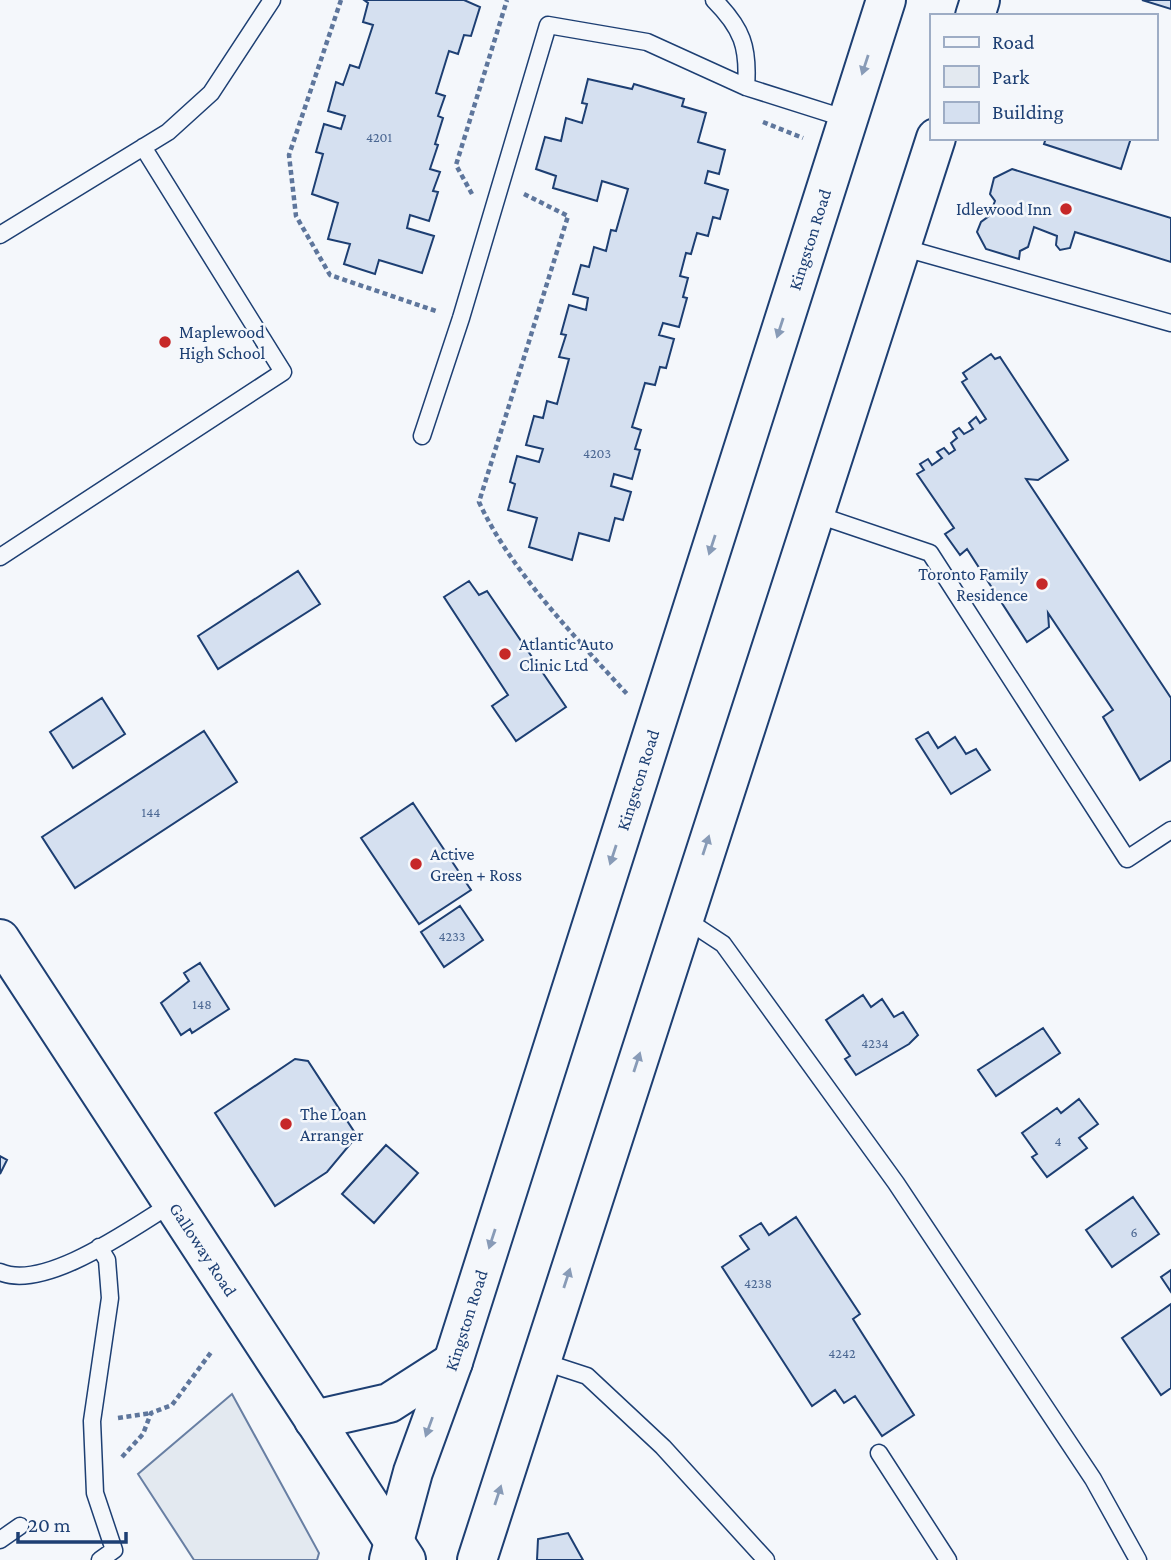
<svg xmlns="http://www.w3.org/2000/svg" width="1171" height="1560" font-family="'Crimson Pro',serif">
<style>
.green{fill:#e3e9f0;stroke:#687fa3;stroke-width:2}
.building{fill:#d5e0f0;stroke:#1d3f73;stroke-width:2}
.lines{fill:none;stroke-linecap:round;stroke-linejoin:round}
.service-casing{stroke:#1d3f73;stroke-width:19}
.tertiary-casing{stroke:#1d3f73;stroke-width:42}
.primary-casing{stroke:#1d3f73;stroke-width:42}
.path{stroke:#5e769c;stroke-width:4.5;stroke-dasharray:5 3.5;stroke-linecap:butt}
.service{stroke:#f4f7fb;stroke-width:16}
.tertiary{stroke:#f4f7fb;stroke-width:38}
.primary{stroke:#f4f7fb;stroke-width:38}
.oneway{fill:#889bb7}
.poi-dot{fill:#c62828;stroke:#f4f7fb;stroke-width:2.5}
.labels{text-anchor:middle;stroke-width:5;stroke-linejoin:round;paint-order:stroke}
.number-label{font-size:14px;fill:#4b6792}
.poi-label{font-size:18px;fill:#1d3f73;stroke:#f4f7fb;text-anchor:start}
.street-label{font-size:18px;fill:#1d3f73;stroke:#f4f7fb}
</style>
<rect width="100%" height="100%" fill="#f4f7fb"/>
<path class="green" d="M232,1394l87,159 -2,7h-123l-56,-86z"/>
<path class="building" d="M364,0h100l16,7 -9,29 -7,-1 -6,19 -9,-3 -13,42 9,3 -7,20 5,2 -8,26 3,1 -8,24 10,3 -7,19 5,1 -9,29 -19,-6 -3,13 27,8 -12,37 -43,-13 -4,14 -31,-10 6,-20 -22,-5 10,-36 -26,-9 11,-40 -7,-2 8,-28 17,5 4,-13 -17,-5 8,-29 7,3 7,-20 9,3 14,-43 -10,-3 5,-19z
M1142,0h29v9z
M588,79l44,10 2,-5 50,15 -2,7 24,7 -8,29 27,8 -6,24 -11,-3 -3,12 23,7 -8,29 -7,-2 -5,19 -11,-3 -6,21 -5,-1 -6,23 8,2 -5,19 4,1 -8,29 -16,-4 -4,12 15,4 -8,29 -6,-1 -5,18 -10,-2 -13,44 9,3 -6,19 5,1 -8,29 -18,-5 -3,12 20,6 -8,28 -8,-2 -6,23 -30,-8 -7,27 -43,-13 8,-29 -29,-8 7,-26 -5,-2 7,-26 22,6 4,-13 -17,-4 8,-29 9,2 4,-17 10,3 12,-45 -10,-2 7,-22 -5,-1 8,-29 17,5 2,-12 -15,-4 8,-29 8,2 5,-20 12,4 5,-21 5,1 12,-42 -26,-8 -5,20 -44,-13 3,-12 -20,-7 9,-32 16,4 5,-23 16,5 5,-19 -5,-1z
M1046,138h85l-10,31 -77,-25z
M1012,169l159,49v44l-96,-30 -5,16 -10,2 -4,-5 1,-9 -23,-9 -6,20 -8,4 -1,8 -33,-10 -9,-17 4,-10 8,-6 6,-15 -5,-7 4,-16z
M991,354l4,5 5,-2 68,103 -30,20 -12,-1 145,219v62l-31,20 -37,-63 10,-7 -65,-97 1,14 -22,15 -60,-93 -7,6 -15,-21 9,-6 -37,-54 7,-4 -4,-6 8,-5 4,6 10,-7 -5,-6 7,-4 5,6 6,-4 -4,-7 6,-5 -4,-6 6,-4 5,6 9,-5 -4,-6 7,-6 4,6 6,-4 -24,-37 5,-3 -4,-6z
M298,571l22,33 -102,65 -20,-33z
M469,581l10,14 8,-4 79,116 -50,34 -24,-35 16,-11 -64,-98z
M102,698l23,36 -52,34 -23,-36z
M204,731l33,51 -162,106 -33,-51z
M928,732l10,16 17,-11 11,17 10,-5 14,21 -39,24 -35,-55z
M413,803l58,87 -52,34 -58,-86z
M460,906l23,34 -39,27 -23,-35z
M200,963l29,46 -37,24 -2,-4 -9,6 -20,-32 28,-22 -5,-8z
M863,995l8,12 11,-8 12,18 9,-5 15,23 -9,9 -53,31 -11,-16 5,-3 -24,-36z
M1043,1028l17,25 -64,43 -18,-26z
M295,1059l13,2 49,75 -30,36 -52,34 -60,-93z
M1079,1099l19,25 -19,14 8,10 -40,29 -15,-20 5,-3 -15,-21 35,-25 4,5z
M386,1145l32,28 -44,50 -32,-29z
M0,1156l7,4 -7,14z
M1133,1197l26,37 -47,33 -26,-37z
M796,1217l64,97 -7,5 61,96 -32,21 -27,-40 -11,7 -9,-13 -23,16 -90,-139 27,-18 -9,-13 21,-13 8,12z
M1171,1270v22l-10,-15z
M1171,1304v84l-10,7 -39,-57z
M568,1533l15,27h-46l1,-21z"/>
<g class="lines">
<defs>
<path id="service" d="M714,0c28,28 35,47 32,87
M0,235l168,-103 43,-39 61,-93
M901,247l270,76
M422,436l39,-118 87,-293 99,17 99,45 101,32
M815,514l115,39 197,306 44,-29
M0,557l283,-185 -140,-225
M685,919l38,25 173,239 197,296 45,81
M99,1247l8,13 3,38 -18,123 3,72 19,57 -14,10
M0,1272c45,20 135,-46 173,-69
M541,1361l46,15 76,71 103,113
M879,1453l69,107
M0,1540l20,-14"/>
<g id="tertiary">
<path id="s1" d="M0,939l406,621"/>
</g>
<g id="primary">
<path d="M975,16l5,-16"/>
<path d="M314,1420l75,-17 64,-41"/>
<path id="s2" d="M389,1560l24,-88 40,-110 433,-1362"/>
<path d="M477,1560l459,-1422"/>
</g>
</defs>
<use href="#service" class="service-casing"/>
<use href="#tertiary" class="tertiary-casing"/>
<use href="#primary" class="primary-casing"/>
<path class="path" d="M341,0l-52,155 7,61 34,59 106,36
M763,122l40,16
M472,194l-16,-29 51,-165
M524,194l44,22 -89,286c31,68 98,137 148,192
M118,1418l33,-5
M122,1457l21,-23 8,-21 21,-8 40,-54"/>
<use href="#service" class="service"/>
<use href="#tertiary" class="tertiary"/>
<use href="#primary" class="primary"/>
</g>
<defs><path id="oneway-solid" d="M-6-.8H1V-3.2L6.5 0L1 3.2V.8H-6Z" transform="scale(1.75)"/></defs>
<g class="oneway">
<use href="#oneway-solid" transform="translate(865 65) rotate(108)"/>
<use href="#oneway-solid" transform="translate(780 328) rotate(108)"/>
<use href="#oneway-solid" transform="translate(712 545) rotate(108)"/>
<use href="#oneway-solid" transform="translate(706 845) rotate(-72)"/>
<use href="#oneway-solid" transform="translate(613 855) rotate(108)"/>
<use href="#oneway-solid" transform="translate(637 1062) rotate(-72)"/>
<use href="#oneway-solid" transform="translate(492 1239) rotate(108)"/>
<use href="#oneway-solid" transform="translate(567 1278) rotate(-72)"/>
<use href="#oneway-solid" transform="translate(429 1427) rotate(110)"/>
<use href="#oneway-solid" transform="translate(498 1495) rotate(-72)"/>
</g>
<g class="poi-dot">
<circle cx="1066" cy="209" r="7"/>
<circle cx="165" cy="342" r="7"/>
<circle cx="1042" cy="584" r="7"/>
<circle cx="505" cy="654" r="7"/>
<circle cx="416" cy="864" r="7"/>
<circle cx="286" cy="1124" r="7"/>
</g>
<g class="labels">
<g class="number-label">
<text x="379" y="142">4201</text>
<text x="597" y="458">4203</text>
<text x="151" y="817">144</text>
<text x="452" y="941">4233</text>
<text x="202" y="1009">148</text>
<text x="875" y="1048">4234</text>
<text x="1058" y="1146">4</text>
<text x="1134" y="1237">6</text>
<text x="758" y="1288">4238</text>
<text x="842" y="1358">4242</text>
</g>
<g class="poi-label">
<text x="1052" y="215" text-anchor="end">Idlewood Inn</text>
<text x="179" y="338">Maplewood<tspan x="179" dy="21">High School</tspan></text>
<text x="1028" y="580" text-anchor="end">Toronto Family<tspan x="1028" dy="21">Residence</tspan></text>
<text x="519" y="650">Atlantic Auto<tspan x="519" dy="21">Clinic Ltd</tspan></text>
<text x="430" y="860">Active<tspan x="430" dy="21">Green + Ross</tspan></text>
<text x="300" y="1120">The Loan<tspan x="300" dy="21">Arranger</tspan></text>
</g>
<g class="street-label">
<text dy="6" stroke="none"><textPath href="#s2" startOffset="1386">Kingston Road</textPath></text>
<text dy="6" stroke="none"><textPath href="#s2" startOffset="819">Kingston Road</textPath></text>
<text dy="6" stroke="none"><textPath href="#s1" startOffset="371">Galloway Road</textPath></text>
<text dy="6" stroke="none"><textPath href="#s2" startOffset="252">Kingston Road</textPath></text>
</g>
</g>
<rect x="930" y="14" width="228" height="126" fill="#f4f7fb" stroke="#9eadc5" stroke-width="2"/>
<rect x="944" y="37" width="35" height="10" fill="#f4f7fb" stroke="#9eadc5" stroke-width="2"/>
<text x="992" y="49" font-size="21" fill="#1d3f73">Road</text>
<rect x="944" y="66" width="35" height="21" fill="#e3e9f0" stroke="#9eadc5" stroke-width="2"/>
<text x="992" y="84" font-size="21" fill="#1d3f73">Park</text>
<rect x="944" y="102" width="35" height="21" fill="#d5e0f0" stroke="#9eadc5" stroke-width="2"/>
<text x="992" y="119" font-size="21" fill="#1d3f73">Building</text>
<path d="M18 1532v10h108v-10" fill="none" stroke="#1d3f73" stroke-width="3.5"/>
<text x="28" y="1532" font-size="21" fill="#1d3f73" stroke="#f4f7fb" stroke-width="5" paint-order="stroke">20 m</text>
</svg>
